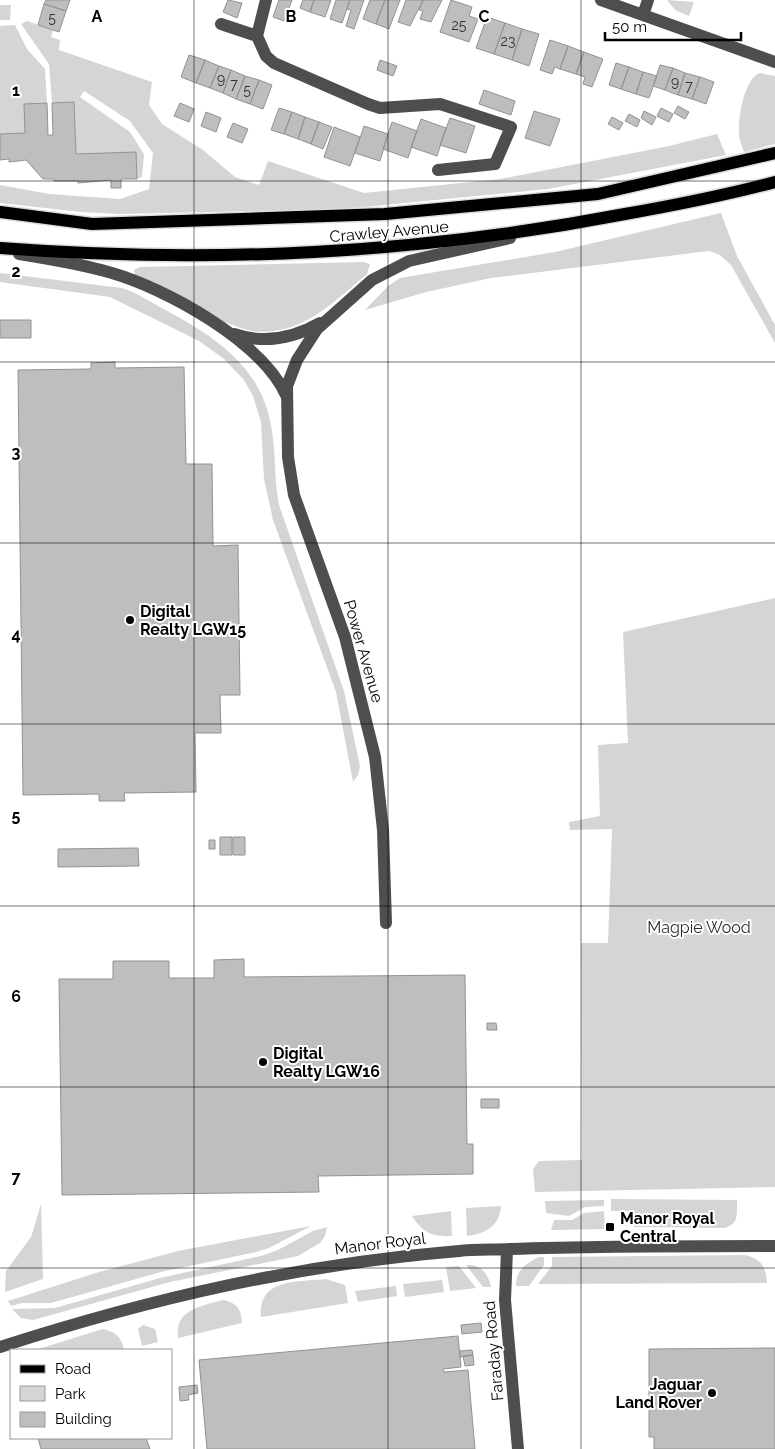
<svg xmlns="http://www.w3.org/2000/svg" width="775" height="1449" font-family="Raleway,sans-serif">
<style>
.green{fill:#d5d5d5}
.building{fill:#bebebe;stroke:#929292}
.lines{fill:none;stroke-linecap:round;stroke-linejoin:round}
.major-casing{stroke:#dbdbdb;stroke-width:15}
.minor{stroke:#4e4e4e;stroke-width:12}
.major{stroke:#000;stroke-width:12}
.grid{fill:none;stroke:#000;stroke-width:1;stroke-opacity:0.55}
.poi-dot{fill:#000;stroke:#fff;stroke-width:2}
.labels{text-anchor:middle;stroke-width:4;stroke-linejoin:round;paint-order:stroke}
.number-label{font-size:14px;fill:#303030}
.street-label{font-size:16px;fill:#000;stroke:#fff}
.poi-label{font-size:16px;font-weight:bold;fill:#000;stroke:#fff;text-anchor:start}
.park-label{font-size:16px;fill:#2c2c2c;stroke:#fff}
.grid-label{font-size:16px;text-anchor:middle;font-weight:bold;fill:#000;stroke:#fff;stroke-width:4;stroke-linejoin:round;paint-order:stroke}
</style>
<rect width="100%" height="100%" fill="#fff"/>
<path class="green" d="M667,0l27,2 -5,14 -14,-6z
M0,5h11l-1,15h-10z
M27,21l26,9 -2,7 9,3 -1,10 93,32 -3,23 13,19 41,26 32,27 24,8 9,-24 96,32 136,-14 169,-33 48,-12 9,21 -178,34 -205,20 -224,5 -38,-2 -81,-9v-18l49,9 71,5 29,-10 4,-36 -23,-32 -46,-30 -4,6 50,35 14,22 -2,23 -5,2 -1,-27 -60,2 -2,-51h-22l-3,-39 -28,-40z
M15,25l12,24 18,20 2,34 -22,1v29l-25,1v-108z
M760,73l15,3v68l-31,8c-2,-6 -5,-13 -5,-19 -1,-15 5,-54 21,-60z
M721,213l16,43 38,69v18l-44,-78 -11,-10 -11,-4 -218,27 -65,14 -61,18 23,-24 12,-8 155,-26z
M363,262l7,2 -3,10c-24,20 -52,48 -83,55 -10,2 -21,4 -31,2 -31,-5 -88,-40 -118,-56l-1,-5 5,-3z
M0,273l122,15 11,4c58,33 125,60 138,133 5,26 3,53 8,80l65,186 16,75 -2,9 -5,7 -17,-90 -63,-172 -9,-41 -3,-57 -8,-26 -9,-16 -20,-21 -25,-18 -89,-44 -110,-15z
M775,598v589l-240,5 -2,-23 6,-8 43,-1 -1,-217h27l4,-114 -42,1 -1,-8 31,-6 -2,-71 30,-2 -5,-111z
M611,1199l126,1c0,13 2,25 -13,28l-90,-1v-16h-23z
M604,1200v6l-19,1 -16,9 -23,-3 -1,-12z
M41,1204l2,75 -38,13 1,-21 25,-34z
M501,1206c-1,20 -16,28 -34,30l-1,-28z
M451,1211l1,25c-20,1 -29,-3 -40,-20z
M604,1211l1,18 -54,1 3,-10h18l12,-7z
M311,1226l-42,22 -13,4 -95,20 -110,31h-29l-11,3 -3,-5 91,-29 79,-21z
M327,1227l-2,9 -5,7 -22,13 -128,26 -137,38 -12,-2 -9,-9 43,-1 105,-30 101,-22 17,-6 35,-19z
M745,1255c16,4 21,11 22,28l-229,1 14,-18v-9z
M539,1257h5v8l-15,21h-13c0,-16 9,-22 23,-29z
M466,1265c15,-1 22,8 25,22h-8z
M459,1266l17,22 -26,3 -4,-24z
M326,1279l19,6 3,18 -87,14c-3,-39 36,-35 65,-38z
M442,1280l2,12 -39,5 -2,-13z
M396,1286l1,10 -39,6 -3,-11z
M223,1300c14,3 18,8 19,23l-64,15c-4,-28 23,-32 45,-38z
M143,1325l12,4 3,13 -16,4 -4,-17z
M103,1329c13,3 18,8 21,20l-89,1z"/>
<path class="building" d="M46,0h24l-4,11 -22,-7z
M228,0l14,3 -5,15 -14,-6z
M279,0h13l-8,21 -11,-4z
M303,0h11l-4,12 -10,-4z
M314,0h17l-6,17 -15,-5z
M336,0h14l-8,23 -12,-4z
M350,0h14l-10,29 -8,-3 5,-16 -4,-1z
M370,0h15l-9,24 -13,-5z
M385,0h15l-11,29 -13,-5z
M406,0h17l-13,26 -12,-4z
M423,0h19l-11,22 -11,-3 3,-8 -4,-1z
M451,0l21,7 -3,9 9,3 -9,23 -29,-10z
M44,4l22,7 -7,21 -21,-7z
M487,17l18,6 -11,31 -18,-6z
M505,23l17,6 -10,31 -18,-6z
M522,29l17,5 -10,32 -17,-6z
M550,40l18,6 -8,23 -5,-2 -3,7 -12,-4z
M568,46l16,6 -8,22 -16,-5z
M584,52l19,7 -11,28 -9,-3 2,-7 -9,-3z
M189,55l16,5 -9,23 -15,-6z
M205,60l14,6 -9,22 -14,-5z
M380,60l17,6 -4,10 -16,-6z
M616,63l13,4 -8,22 -12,-4z
M660,65l13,3 -8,22 -12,-4z
M219,66l12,4 -8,23 -13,-5z
M629,67l14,5 -7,22 -15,-5z
M673,68l12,5 -7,22 -13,-5z
M231,70l14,6 -9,23 -13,-6z
M643,72l14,4 -8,22 -13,-4z
M685,73l15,4 -8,22 -14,-4z
M245,76l14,4 -9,24 -14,-5z
M700,77l14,5 -8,22 -14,-5z
M259,80l13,5 -9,24 -13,-5z
M484,90l31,11 -4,14 -32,-11z
M74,102l2,52 60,-2 1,27h-16v9h-10v-8l-33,3v-2h-24v-2h-11l-17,-19 -17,2v-3l-9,1v-26l25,-1 -1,-29 23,-1 1,32h5l-1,-32z
M180,103l14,6 -5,13 -15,-6z
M678,106l11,6 -4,7 -11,-6z
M279,108l13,4 -8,22 -13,-4z
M661,108l12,6 -4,8 -12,-6z
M534,111l26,8 -10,27 -25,-8z
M644,111l12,6 -4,8 -11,-7z
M206,112l15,6 -5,14 -15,-6z
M292,112l13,5 -7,22 -14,-5z
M629,114l11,6 -3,7 -12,-6z
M305,117l14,5 -8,22 -13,-5z
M612,117l11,6 -4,7 -11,-6z
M450,118l25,8 -9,27 -26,-8z
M421,119l25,9 -9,28 -26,-9z
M319,122l13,5 -9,22 -12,-5z
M392,122l25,9 -9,27 -25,-9z
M233,123l15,6 -6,14 -15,-6z
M364,126l24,8 -8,27 -25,-8z
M334,127l26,10 -10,29 -26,-9z
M0,320h31v18h-31z
M115,362v6l69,-1 2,97h26l1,82 25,-1 2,150h-20l1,38h-26l1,59 -72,1 1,8h-26v-7l-76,1 -5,-425 73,-1v-6z
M220,837h12v18h-12z
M233,837h12v18h-12z
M209,840h6v9h-6z
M138,848l1,18 -81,1v-18z
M244,959v18l221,-2 2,169h6v30l-155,2 1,16 -257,3 -3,-216h54v-18h56v17h45v-18z
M487,1023h9l1,7h-10z
M481,1099h18v9h-18z
M481,1323l1,9 -20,2 -1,-9z
M458,1336l3,31 -18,2 1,3 24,-2 7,79h-268l-8,-89z
M775,1348v101h-121v-12h-5v-88z
M472,1350l1,5 -13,2v-6z
M473,1355l1,10 -9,1 -2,-10z
M197,1385l1,8 -10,2 1,5 -9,1 -1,-14z
M38,1438h108l4,11h-109z"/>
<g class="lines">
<defs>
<path id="major" d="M0,212l92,12 293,-10 213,-20 177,-41
M0,248c213,16 416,6 625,-34 51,-9 101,-19 150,-32"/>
</defs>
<use href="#major" class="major-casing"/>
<path class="minor" d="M266,0l-9,36 9,20 8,7 94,41 12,4 60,-4 71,23 -16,37 -57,6
M601,0l174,62
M643,15l5,-15
M221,24l36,12
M19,254c31,5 63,10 93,19 55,16 149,68 174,122
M234,334c30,10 60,4 86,-11
M386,923l-3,-93 -8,-73 -30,-120 -51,-142 -6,-38 -1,-71 10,-26 20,-31 55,-49 37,-19 101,-23
M507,1250l-2,50 13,149
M0,1347c152,-49 300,-83 459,-96 17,-2 34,-1 51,-2 88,-3 177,-3 265,-3"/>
<use href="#major" class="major"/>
</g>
<path class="grid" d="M194,0v1449M388,0v1449M581,0v1449M0,181h775M0,362h775M0,543h775M0,724h775M0,906h775M0,1087h775M0,1268h775"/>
<g class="poi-dot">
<circle cx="130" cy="620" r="5"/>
<circle cx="263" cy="1062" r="5"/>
<rect x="605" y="1222" width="10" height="10" rx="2.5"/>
<circle cx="712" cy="1393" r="5"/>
</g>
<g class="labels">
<g class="number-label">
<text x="52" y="23">5</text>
<text x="459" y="30">25</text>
<text x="508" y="46">23</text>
<text x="221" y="84">9</text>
<text x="675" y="87">9</text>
<text x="234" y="89">7</text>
<text x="689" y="91">7</text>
<text x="247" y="95">5</text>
</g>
<g class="street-label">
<text transform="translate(389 231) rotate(-5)" y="6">Crawley Avenue</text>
<text transform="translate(364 651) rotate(74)" y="6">Power Avenue</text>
<text transform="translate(380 1243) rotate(-7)" y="6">Manor Royal</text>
<text transform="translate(493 1351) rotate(-95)" y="6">Faraday Road</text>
</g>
<g class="poi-label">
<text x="140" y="617">Digital<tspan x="140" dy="18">Realty LGW15</tspan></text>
<text x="273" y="1059">Digital<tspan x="273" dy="18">Realty LGW16</tspan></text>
<text x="620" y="1224">Manor Royal<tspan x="620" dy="18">Central</tspan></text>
<text x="702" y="1390" text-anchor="end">Jaguar<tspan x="702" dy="18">Land Rover</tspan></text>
</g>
<g class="park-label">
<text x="699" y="933">Magpie Wood</text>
</g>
</g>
<g class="grid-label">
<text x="97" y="22">A</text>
<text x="291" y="22">B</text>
<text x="484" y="22">C</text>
<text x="16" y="96">1</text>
<text x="16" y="277">2</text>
<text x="16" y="458">3</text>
<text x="16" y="640">4</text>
<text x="16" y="821">5</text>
<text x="16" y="1002">6</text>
<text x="16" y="1183">7</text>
</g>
<rect x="10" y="1349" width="162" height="90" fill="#ffffff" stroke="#999999"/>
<rect x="20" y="1365" width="25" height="8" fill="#000000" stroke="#999999"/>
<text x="55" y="1374" font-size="15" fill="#000000">Road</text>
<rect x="20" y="1386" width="25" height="15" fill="#d5d5d5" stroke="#999999"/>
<text x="55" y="1399" font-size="15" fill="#000000">Park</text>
<rect x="20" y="1412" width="25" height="15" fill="#bebebe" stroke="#999999"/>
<text x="55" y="1424" font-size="15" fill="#000000">Building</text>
<path d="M605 32v8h136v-8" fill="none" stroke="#000000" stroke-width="2.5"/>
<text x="612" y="32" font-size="15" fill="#000000" stroke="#ffffff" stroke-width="4" paint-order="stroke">50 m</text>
</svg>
